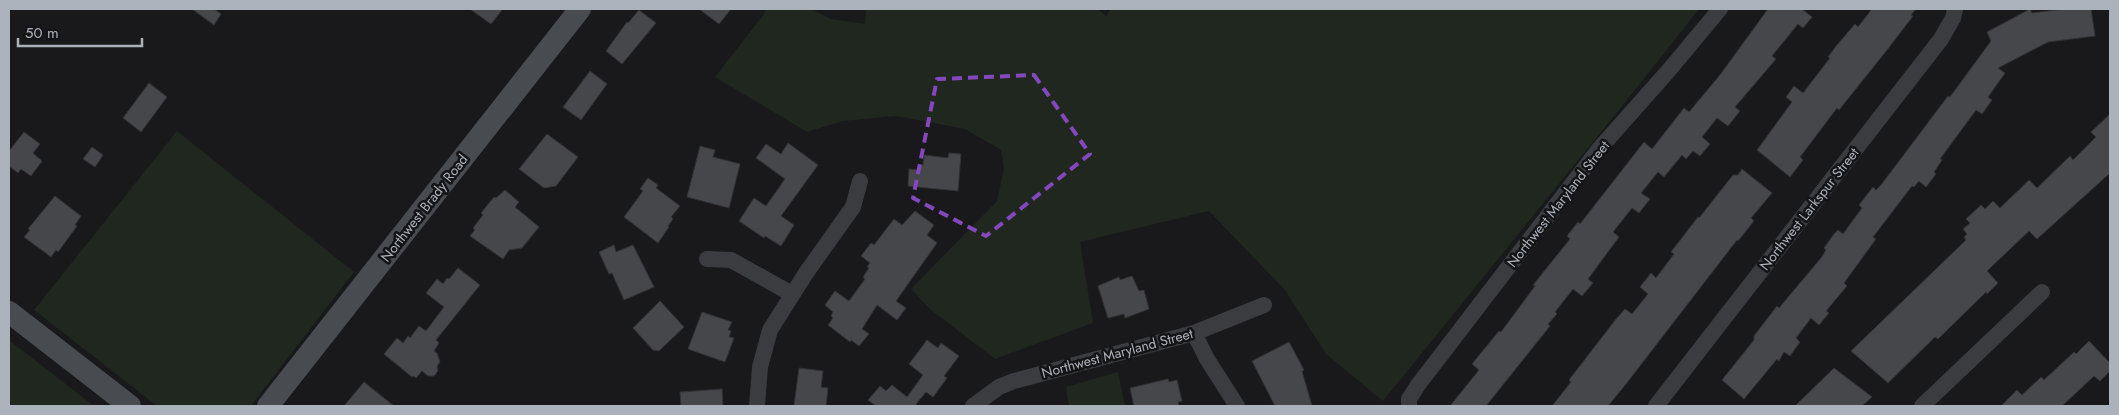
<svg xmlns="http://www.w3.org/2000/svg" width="2119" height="415" font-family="Jost,sans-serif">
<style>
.green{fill:#1f271f}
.building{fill:#46474b;stroke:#333337}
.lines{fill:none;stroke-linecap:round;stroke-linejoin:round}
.street{stroke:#3a3c40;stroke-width:16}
.secondary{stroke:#484b50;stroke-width:22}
.marked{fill:none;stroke:#8547be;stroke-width:4;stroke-dasharray:10 6;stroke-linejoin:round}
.labels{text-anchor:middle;stroke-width:5;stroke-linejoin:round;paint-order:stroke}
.street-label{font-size:14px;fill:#acb2bb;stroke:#141416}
</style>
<rect width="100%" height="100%" fill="#19191b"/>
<path class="green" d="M766,9h45l20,10 34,5 1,-15h232l8,7 5,-7h588l-76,96 -240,296 -57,-47 -41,-64 -76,-79 -129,31 13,81 -98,36 -65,-50 -19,-20 86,-88 7,-33 -3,-18 -36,-21 -69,-13 -53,5 -36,11 -92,-55 49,-63z
M177,131l177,141 -103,134h-94l-123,-96z
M9,340l85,66h-85z
M1118,372l7,34h-56l-3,-19z"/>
<path class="building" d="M192,9h22l7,5 -7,11z
M470,9h33l-12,15z
M699,9h32l-12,15z
M1768,9h34l10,8 -9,11 -5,-4 -26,32 4,3 -41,48 5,4 -12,15 -11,-8 -15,19 8,7 -10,12 -7,-5 -7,8 -4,-4 -18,22 -6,-5 -17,21 9,6 -11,14 -7,-5 -19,24 6,5 -31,42 5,4 -11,13 -9,-7 -18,23 2,2 -9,10 2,2 -64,80h-36l29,-36 -7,-6 27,-33 2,1 34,-46 -2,-1 37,-46 -3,-3 11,-14 2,2 64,-82 8,7 32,-41 5,4 31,-37z
M1872,9h44l-5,6 2,1 -26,34 -48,60 -2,-2 -37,49 3,3 -13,17 -33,-27 35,-48 -6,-5 8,-11 9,7 27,-35 -2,-1 9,-12 18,-21 3,3z
M2030,9l2,4 32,-4h27l4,27 -47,6 -50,26 7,5 -17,24 4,3 -10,14 -6,-4 -36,49 2,1 -8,12 2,2 -10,13 -7,-6 -5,6 -2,-1 -39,51 3,2 -32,44 3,3 -21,25 3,2 -10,12 -8,-7 -15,20 4,4 -10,14 -6,-4 -5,9 -2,-2 -33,40 -22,-19 32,-40v-4l23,-30 2,2 42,-50 5,-8 -2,-2 10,-14 4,-4 5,4 19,-26 -3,-3 14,-18 3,3 5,-5 67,-89 2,1 41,-56 -4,-9z
M639,10l17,13 -34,41 -16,-13 21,-29 1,1z
M590,71l17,13 -26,36 -18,-13z
M149,83l18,14 -26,35 -18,-14z
M2110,114v59l-73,66 -8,-8 -42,40 11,12 -11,11 -1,-2 -48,47 -3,-2 -47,46 -37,-32 115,-111 -2,-3 3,-3 -4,-5 7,-6 -4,-4 15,-14 4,4 8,-8 7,7 29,-28 8,8 33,-32 3,4 23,-23 -5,-5z
M24,132l16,12 -7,9 9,8 -11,15 -10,-7 -3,4 -9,-7v-15z
M547,134l31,23 -22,29 -12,2 -25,-19z
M788,143l30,22 -37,51 13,9 -13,21 -16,-10 -1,2 -25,-17 15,-23 12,8 19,-27 -29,-21 10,-14 15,10z
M700,146l15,4 -2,7 27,7 -11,44 -42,-11z
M92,147l11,8 -8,12 -12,-8z
M949,153l12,1 -3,37 -50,-5 1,-17 10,1 1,-5h3l1,-10 24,3z
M1742,169l30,24 -21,25 3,3 -16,20 -1,-1 -111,144 -18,22h-56l19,-24 -2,-2 47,-61 9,-10 7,5 16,-20 -8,-7 11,-14 5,5 18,-24 -3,-2 27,-35 1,1 34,-43h5z
M648,178l10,7 -2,3 24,18 -9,11 2,2 -5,7 1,1 -11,16 -34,-26 19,-26 -3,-2z
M505,190l14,12 -4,5 24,20 -17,21 -13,2 -6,9 -33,-23 5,-6 -2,-2 10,-13 -2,-2 13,-16 2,1z
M55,196l26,20 -6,9 2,1 -19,26 -2,-2 -5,7 -27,-20 6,-7 -2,-1z
M915,211l19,14 -7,10 10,8 -41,58 10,7 -9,12 -20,-15 -15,24 7,5 -10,12 -8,-6 -1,2 -22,-17 5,-7 -2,-2 2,-4 -8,-7 10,-14 14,10 16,-22 -2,-2 6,-9 -2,-1 3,-4 -9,-7 10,-13 3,2 20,-26 8,6z
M614,245l2,7 17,-7 21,42 -30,13 -12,-27 -3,1 -10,-22z
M458,268l22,17 -44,55 3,3 -5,8 3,2 3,9 -3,4 1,5 -4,5h-6l-6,-5 -6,7 -2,-2 -2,1 -28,-23 13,-16 6,5 5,-7 2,2 9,-12 7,5 18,-24 -18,-14 11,-14 6,5 4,-6 2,1z
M1132,276l7,15 5,-1 5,19 -24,9 -1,-4 -16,4 -10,-32 21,-9 1,3z
M660,301l24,26 -25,24 -6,-1 -20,-22z
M702,312l30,10 -4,8 3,1 -2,6 5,1 -9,24 -37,-13z
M927,340l11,8 3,-5 18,13 -15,20 3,2 -14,19 -7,-5 -10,12 2,2h-42l-8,-6 12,-14 6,5 6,-6 15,12 16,-22 -14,-11z
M2089,341l21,22v8l-10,10 -6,-5 -32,30h-61l16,-16 5,5 19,-18 3,3 30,-28 2,2z
M1289,342l15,28 -2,1 10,35h-37l-23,-45z
M799,368l24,3 -2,16 7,1 -2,18h-32z
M1834,368l38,29 -10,9h-67z
M1168,379l1,3 8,-2 5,21 -4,1 1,4h-45l-4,-18z
M364,382l30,24h-50z
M722,389l1,17h-42l-1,-14z"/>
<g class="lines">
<path class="street" d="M707,259l24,1 61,34
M1194,333l13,26 30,47
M757,406l3,-39 10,-37 36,-57 47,-66 7,-26
M973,406l26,-19 15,-6 180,-48 70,-28
M1409,406v-7l9,-14 181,-236 71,-80 50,-60
M1656,406l285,-367 12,-21 2,-9
M1922,406l120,-114"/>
<path class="secondary" d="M9,312l121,94
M268,406l312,-397"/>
</g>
<path class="marked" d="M1034,75l56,79 -104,82 -73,-38 24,-119z"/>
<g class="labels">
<g class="street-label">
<text transform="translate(1558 204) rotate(-52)" y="5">Northwest Maryland Street</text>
<text transform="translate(424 208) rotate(-52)" y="5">Northwest Brady Road</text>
<text transform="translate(1809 209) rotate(-52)" y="5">Northwest Larkspur Street</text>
<text transform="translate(1117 353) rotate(-15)" y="5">Northwest Maryland Street</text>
</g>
</g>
<rect width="2119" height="415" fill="none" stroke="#acb2bb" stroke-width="20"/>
<path d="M18 38v8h124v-8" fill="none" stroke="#acb2bb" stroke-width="2.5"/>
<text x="25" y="38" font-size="15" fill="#acb2bb" stroke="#141416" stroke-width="4" paint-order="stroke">50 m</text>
</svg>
